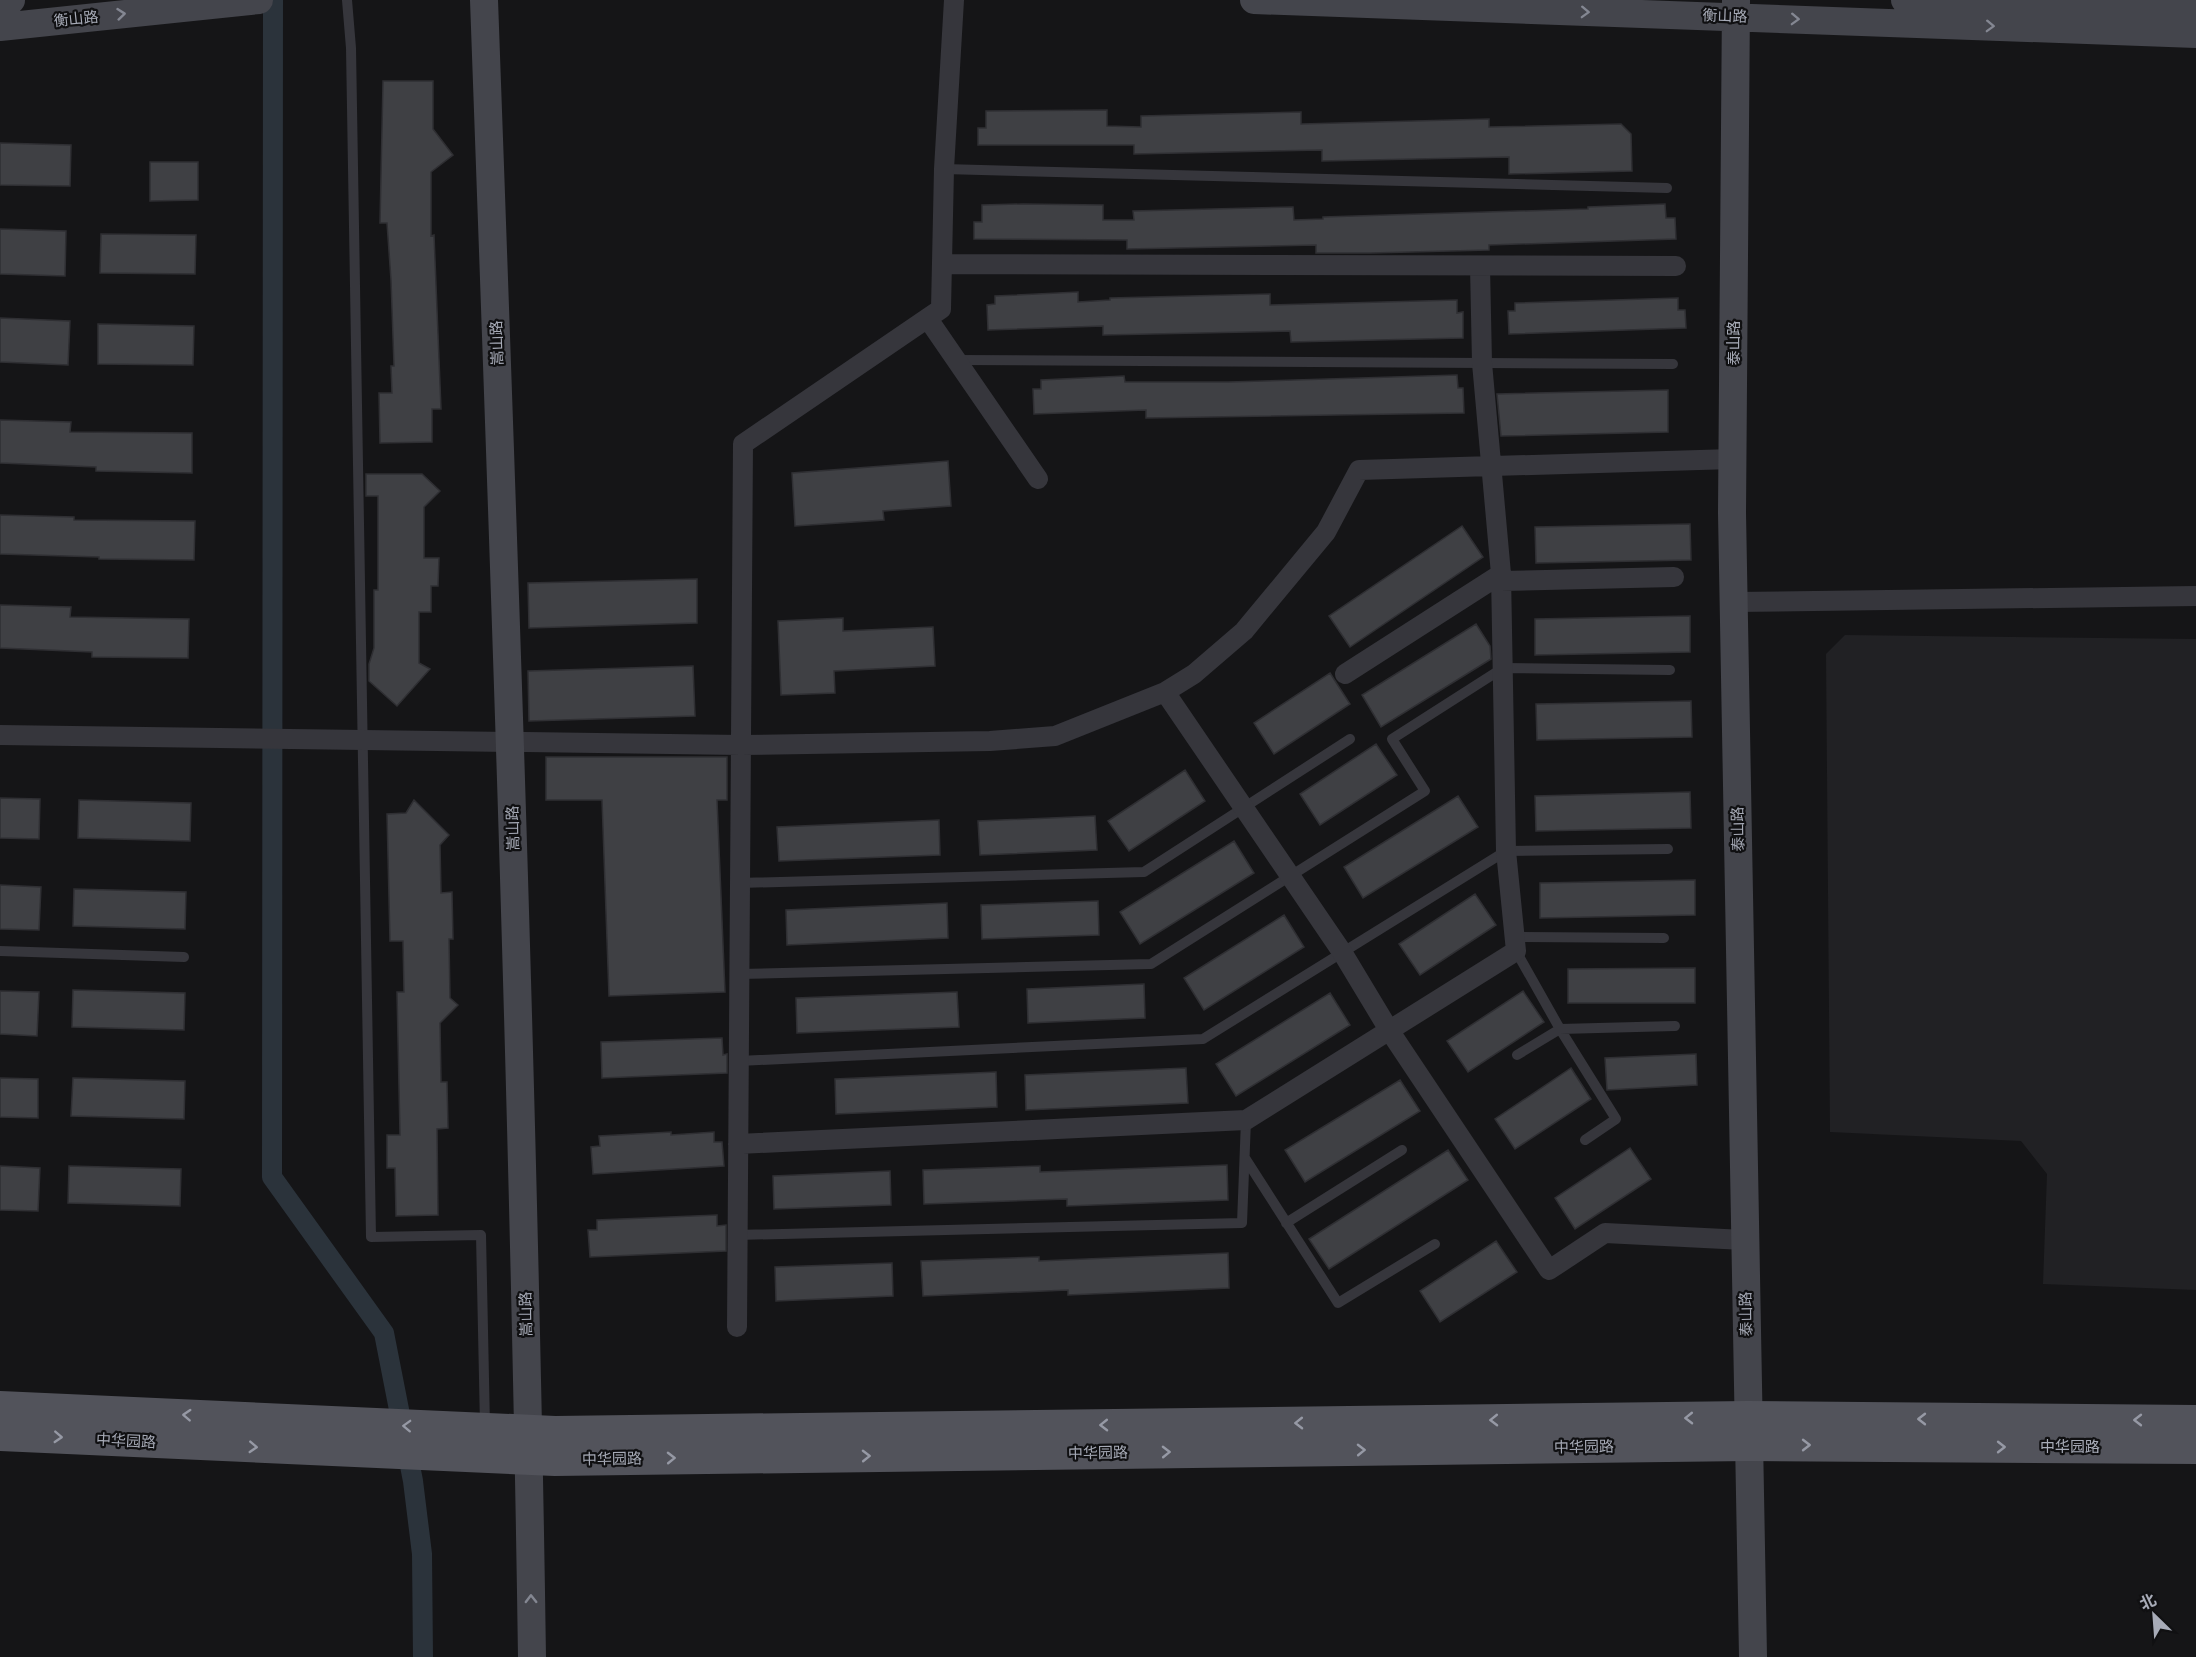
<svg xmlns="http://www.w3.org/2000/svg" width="2196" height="1657" font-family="'Nunito Sans','Noto Sans SC',sans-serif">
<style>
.built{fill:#212124}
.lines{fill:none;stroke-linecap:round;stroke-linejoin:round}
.canal{stroke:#2b333b;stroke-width:20}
.building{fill:#3f4044;stroke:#2f2f33;stroke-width:1.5}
.lane{stroke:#36363c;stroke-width:10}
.street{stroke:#36363c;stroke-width:20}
.secondary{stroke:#44454c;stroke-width:28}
.primary{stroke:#52535b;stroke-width:32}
.oneway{stroke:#848792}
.oneway2{stroke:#9699a5}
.labels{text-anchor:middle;stroke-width:4.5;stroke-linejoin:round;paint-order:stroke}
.street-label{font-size:15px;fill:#a7abb7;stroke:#101012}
</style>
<rect width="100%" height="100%" fill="#151517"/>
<path class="built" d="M1845,635l351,4v651l-153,-6 4,-110 -26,-33 -191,-9 -4,-478z"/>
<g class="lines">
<path class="canal" d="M273,0l-1,1177 112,156 29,148 9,73 1,103"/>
</g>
<path class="building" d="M383,81h50v48l20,26 -22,17v64l3,-1 7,174h-9v33l-52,1 -1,-50h13l-1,-27h3l-3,-86 -4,-57h-7z
M1107,110v16l34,1v-11l160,-4v12l188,-5v8l132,-3 10,10 1,37 -123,3v-17l-187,4v-11l-188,4v-9h-156v-17h8v-17z
M0,143l71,2 -1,41 -70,-1z
M150,162h48v38l-48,1z
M1023,204l80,1v15h31l-1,-9 160,-4 1,13 29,-1v-2l265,-8v-2l77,-3 1,14h9l1,21 -187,6v5l-118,3h-55v-8l-189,4v-9l-153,-1v-17h8v-17z
M0,229l66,2 -1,45 -65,-2z
M101,234l95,1 -1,39 -95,-1z
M1078,292v10l32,-2v-2l160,-4v11l187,-5v13l6,-1v26l-172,4 -1,-11 -187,4v-9l-115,4 -1,-25 8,-1v-8z
M1678,298v12h7l1,18 -177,6 -1,-23h7v-8z
M0,318l70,3 -2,44 -68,-3z
M98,324l96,2 -1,39 -95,-1z
M1457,375l1,13h5l1,25 -318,5v-8l-112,4 -1,-25h8v-9l83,-4 1,6h103z
M1668,390v42l-167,4 -4,-42z
M0,420l71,2 -1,10 122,1v40l-96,-2v-4l-96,-4z
M948,461l3,45 -68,5 1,9 -89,6 -3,-53z
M366,474h56l18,17 -16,16v51h15l-1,28h-7v26h-12v51l11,6 -33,37 -28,-25v-17l5,-16v-58h4v-94h-12z
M0,515l74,2v3l121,1 -1,39 -95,-1v-2l-99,-3z
M1690,524l1,36 -155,3 -1,-36z
M1462,526l21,31 -133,90 -21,-31z
M697,579v44l-168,5 -1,-45z
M0,605l71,2 -1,10 119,2 -1,39 -96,-1v-5l-92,-4z
M1690,616v36l-155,3v-36z
M843,618v13l90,-4 2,39 -101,5 1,22 -54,2 -3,-74z
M1476,624l14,22 1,13 -110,68 -19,-32z
M693,666l2,50 -166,5 -1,-50z
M1330,673l20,31 -76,50 -20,-31z
M1691,701l1,36 -155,3 -1,-36z
M1376,744l21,31 -77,50 -20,-31z
M546,757h181v43h-10l8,192 -116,4 -7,-196h-56z
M1185,770l20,31 -76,50 -21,-30z
M1690,792l1,36 -155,3 -1,-35z
M1458,796l20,31 -115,71 -19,-31z
M0,798l40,1 -1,40 -39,-1z
M79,800l112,3 -1,38 -112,-3z
M414,800l35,35 -9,10 1,48 11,-1 1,47h-4l1,59 8,7 -18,18 1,59h6l1,46 -11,1 1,86 -42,1 -1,-48h-8v-33h13l-3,-143h7l-1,-51h-13l-3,-127 19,-1z
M1095,816l2,34 -117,5 -2,-34z
M939,820l1,35 -161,6 -2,-34z
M1234,841l20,32 -114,71 -20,-32z
M1695,880v35l-155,3v-35z
M0,885l41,2 -2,43 -39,-1z
M74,889l112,3 -1,37 -112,-3z
M1475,894l21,31 -76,50 -21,-31z
M1098,901l1,34 -117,4 -1,-34z
M947,903l1,35 -161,7 -1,-35z
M1284,915l20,32 -100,63 -20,-32z
M1695,968v35h-127v-34z
M1144,984l1,34 -117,5 -1,-34z
M73,990l112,3 -1,37 -112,-3z
M0,991l39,1 -2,44 -37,-2z
M1523,991l21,31 -76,50 -21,-31z
M957,992l2,35 -162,6 -1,-35z
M1330,993l20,32 -114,71 -20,-32z
M722,1038l1,17 4,-1v19l-125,5 -1,-36z
M1696,1054l1,31 -90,5 -2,-32z
M1186,1068l2,35 -162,7 -1,-35z
M1571,1068l20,31 -76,50 -20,-30z
M996,1072l1,35 -161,7 -1,-35z
M0,1078l38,1v39l-38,-1z
M73,1078l112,3 -1,38 -113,-3z
M1400,1080l20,31 -115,71 -20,-32z
M671,1132v3l43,-3v10h8l2,24 -131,8 -2,-27 9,-1 -1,-10z
M1630,1148l21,31 -76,50 -20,-31z
M1448,1150l20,30 -139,89 -20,-30z
M1227,1165l1,35 -161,6v-7l-143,5 -1,-34 117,-4v6z
M0,1166l40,2 -2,43 -38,-1z
M69,1166l112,3 -1,37 -112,-3z
M890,1171l1,34 -117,4 -1,-33z
M717,1215v11l9,-1v26l-136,6 -2,-27h9v-10z
M1496,1241l21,31 -77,50 -20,-31z
M1228,1253l1,35 -161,7v-5l-145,6 -2,-35 118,-4v4z
M892,1263l1,33 -117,5 -1,-34z"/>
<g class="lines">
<path class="lane" d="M347,0l4,48 20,1189 110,-2 4,191
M944,169l723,19
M956,360l717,4
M740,883l404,-11 206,-133
M1514,937l150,1
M0,951l184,6
M1516,951l44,78 -43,26
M739,974l412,-10 274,-173 -33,-52 111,-71 167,2
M739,1061l464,-22 303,-188 162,-2
M1585,1140l31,-21 -56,-90 115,-3
M1245,1158l93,145 97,-59
M1286,1223l116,-73
M737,1235l505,-12 4,-103"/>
<path class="street" d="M942,264l734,2
M928,319l110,160
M1501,581l173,-4
M1734,602l462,-6
M1345,674l156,-100
M1165,692l177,260 47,78 160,240 56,-37 139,7
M0,735l741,10 249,-4 65,-5 110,-44 29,-18 50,-43 82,-99 33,-62 374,-11
M738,1144l508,-24 270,-169 -10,-100 -5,-277 -19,-211 -2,-97
M737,1327l6,-883 198,-135 3,-140 10,-169"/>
<path class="secondary" d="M484,0c20,552 40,1104 48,1657
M1254,0l942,34
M1736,0l-4,513 21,1144
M1905,0l291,13
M0,1l11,-1
M0,27l259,-27"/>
<path class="primary" d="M0,1407l555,25 1193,-15 448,4
M0,1435l555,25 1193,-15 448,3"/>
</g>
<defs><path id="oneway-chevron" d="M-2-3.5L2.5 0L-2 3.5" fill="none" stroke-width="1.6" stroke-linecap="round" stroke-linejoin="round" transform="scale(1.5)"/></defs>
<g class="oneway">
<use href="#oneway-chevron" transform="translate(1585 12) rotate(2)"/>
<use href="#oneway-chevron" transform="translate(121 14) rotate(-6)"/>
<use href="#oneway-chevron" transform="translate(1795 19) rotate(2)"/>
<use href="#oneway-chevron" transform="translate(1990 26) rotate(2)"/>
<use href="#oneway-chevron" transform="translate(531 1599) rotate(-91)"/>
</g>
<g class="oneway2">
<use href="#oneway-chevron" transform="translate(187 1415) rotate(-177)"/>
<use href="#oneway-chevron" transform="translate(1689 1418) rotate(179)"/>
<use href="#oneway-chevron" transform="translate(1922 1419) rotate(-180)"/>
<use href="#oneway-chevron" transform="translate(1494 1420) rotate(179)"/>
<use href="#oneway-chevron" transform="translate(2138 1420) rotate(-180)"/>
<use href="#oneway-chevron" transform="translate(1299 1423) rotate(179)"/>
<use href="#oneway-chevron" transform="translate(1104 1425) rotate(179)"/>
<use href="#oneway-chevron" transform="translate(407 1426) rotate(-178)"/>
<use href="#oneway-chevron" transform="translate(58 1437) rotate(3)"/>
<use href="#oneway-chevron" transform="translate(1806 1445)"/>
<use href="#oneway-chevron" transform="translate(253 1447) rotate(3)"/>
<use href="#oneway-chevron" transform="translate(2001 1447)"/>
<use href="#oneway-chevron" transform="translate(1361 1450) rotate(-1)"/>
<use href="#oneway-chevron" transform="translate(1166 1452) rotate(-1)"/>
<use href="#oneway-chevron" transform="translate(866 1456) rotate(-1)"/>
<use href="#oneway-chevron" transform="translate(671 1458) rotate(-1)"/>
</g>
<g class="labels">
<g class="street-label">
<text transform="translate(1725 16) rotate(2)" y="5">衡山路</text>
<text transform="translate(76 19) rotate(-6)" y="5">衡山路</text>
<text transform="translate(497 343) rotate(-92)" y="5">嵩山路</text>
<text transform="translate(1734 343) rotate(-90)" y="5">泰山路</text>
<text transform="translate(513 828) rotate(-91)" y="5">嵩山路</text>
<text transform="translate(1738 829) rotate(-91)" y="5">泰山路</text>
<text transform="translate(526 1314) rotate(-91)" y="5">嵩山路</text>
<text transform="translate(1746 1314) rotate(-91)" y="5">泰山路</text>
<text transform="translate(126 1441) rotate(3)" y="5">中华园路</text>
<text transform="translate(1584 1447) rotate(-1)" y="5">中华园路</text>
<text x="2070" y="1452">中华园路</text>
<text transform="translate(1098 1453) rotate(-1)" y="5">中华园路</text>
<text transform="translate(612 1459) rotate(-1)" y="5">中华园路</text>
</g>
</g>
<g transform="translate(2154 1615) rotate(335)" stroke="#101012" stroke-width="4.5" paint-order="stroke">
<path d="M0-4.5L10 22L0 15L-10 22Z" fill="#a7abb7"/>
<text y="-9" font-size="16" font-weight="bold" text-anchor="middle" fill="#a7abb7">北</text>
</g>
</svg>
